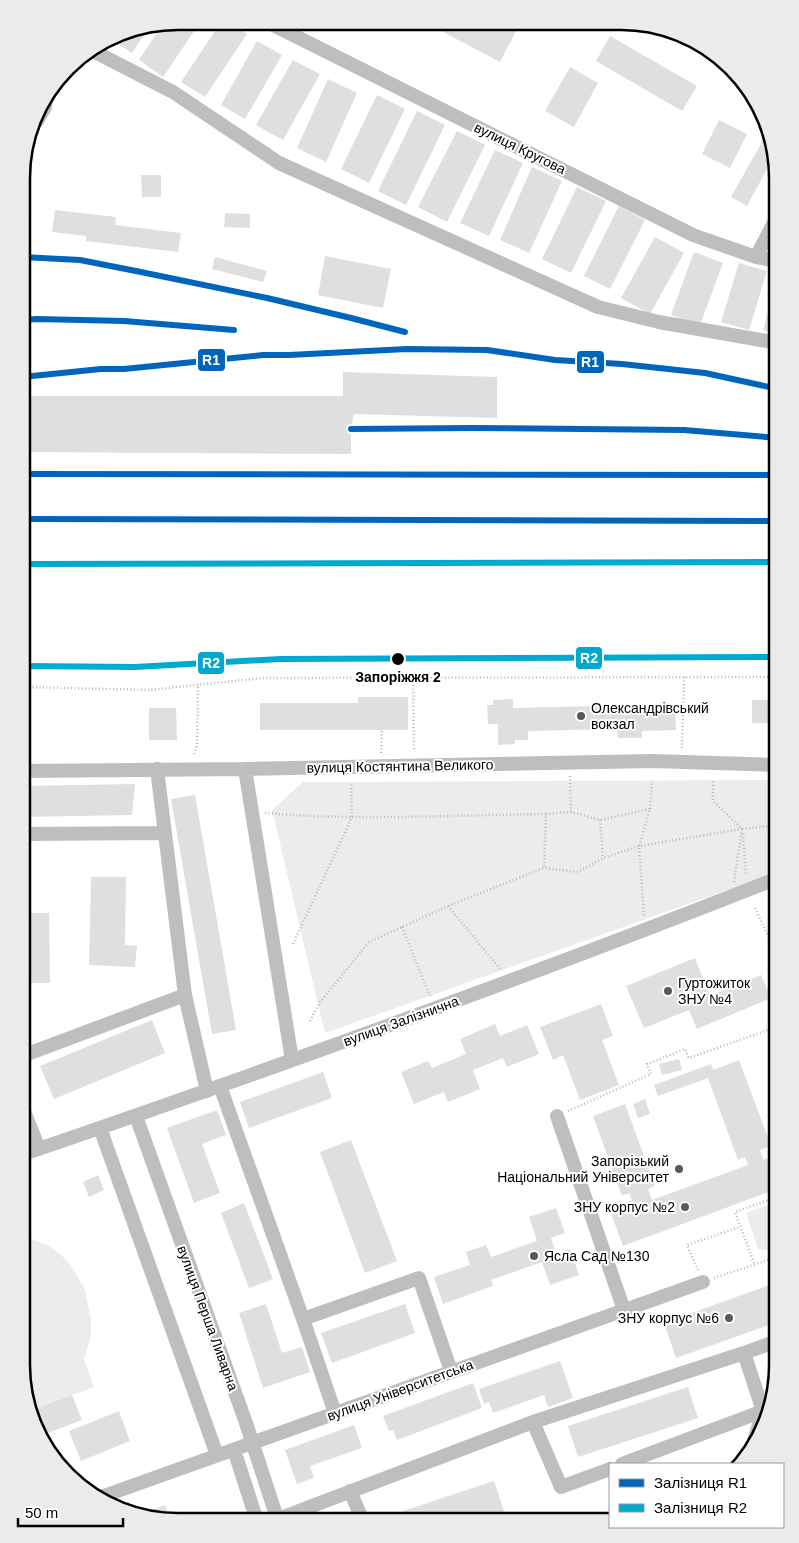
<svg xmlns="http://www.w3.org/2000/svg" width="799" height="1543" font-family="Helvetica,sans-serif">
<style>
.green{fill:#ececec}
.building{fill:#dfdfdf}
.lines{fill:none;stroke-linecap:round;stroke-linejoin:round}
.path{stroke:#b9b9b9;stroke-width:2.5;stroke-dasharray:1 2.5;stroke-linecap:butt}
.minor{stroke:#bebebe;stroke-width:14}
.rail-1-casing{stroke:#fff;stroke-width:10}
.rail-2-casing{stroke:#fff;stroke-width:10}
.rail-1{stroke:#0065bd;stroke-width:6}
.rail-2{stroke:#00a9ce;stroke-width:6}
.stop-dot{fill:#000;stroke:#fff;stroke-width:2}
.poi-dot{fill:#595959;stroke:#fff;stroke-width:2}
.labels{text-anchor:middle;stroke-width:4;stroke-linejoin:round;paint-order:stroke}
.street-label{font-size:14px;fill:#000;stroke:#fff}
.stop-label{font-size:14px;font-weight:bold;fill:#000;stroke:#fff}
.poi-label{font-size:14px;fill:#000;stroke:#fff;text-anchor:start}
.rim{fill:none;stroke:#000;stroke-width:2.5}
.line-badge{stroke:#fff;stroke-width:2}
.badge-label{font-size:14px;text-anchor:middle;font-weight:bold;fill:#fff}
</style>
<rect width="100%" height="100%" fill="#fff"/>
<path class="green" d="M778,780v92l-453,161 -53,-223 31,-28z
M777,1202v50l-19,-3 -12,-36z
M21,1235l26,10 12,8 11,11 15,26 6,30v15l-7,24 10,28 -65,24 -8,-46z"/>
<path class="building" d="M178,21h23l-38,56 -24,-17 24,-36z
M221,22h7l19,12 -42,63 -24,-15z
M426,23h94l-20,39z
M149,27l-17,26 -22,-15 8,-5z
M610,36l87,50 -15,25 -86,-50z
M257,41l25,14 -37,64 -24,-14z
M293,60l27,14 -37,66 -27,-15z
M570,67l28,16 -24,44 -29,-16z
M328,79l29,14 -31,69 -29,-14z
M377,95l28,14 -36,74 -28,-14z
M417,111l28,14 -39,80 -28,-14z
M719,120l28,14 -17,34 -28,-14z
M770,128l4,28 -27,50 -16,-9z
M457,131l28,14 -38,77 -29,-15z
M495,150l28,13 -34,73 -29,-13z
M532,167l30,14 -33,72 -29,-13z
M141,175h20v22h-19z
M577,187l29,14 -35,72 -29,-14z
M619,206l26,14 -35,69 -26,-13z
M55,210l61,7 -1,8 66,8 -3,19 -92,-11v-5l-34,-4z
M225,213l25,1v14l-26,-1z
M655,237l29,16 -34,61 -29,-16z
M694,252l29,11 -23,62 -29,-10z
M325,256l66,13 -8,39 -65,-13z
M215,257l52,14 -4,11 -51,-13z
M739,263l28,8 -18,59 -28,-8z
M777,280h1v54l-15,-4z
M343,372l154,5v41l-143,-4 -3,15v25l-329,-2v-56h321z
M358,697h50v33h-148v-27h98z
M513,699v9l162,-4 1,26 -34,1v7h-24l-1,-9 -89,2v9h-13v4l-17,1v-21h-10l-1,-19h6v-5z
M752,700h26v23h-26z
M149,708h27l1,32h-28z
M135,784l-3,31 -110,2v-31z
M195,795l41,235 -24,4 -41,-235z
M91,877h35l-1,68 12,1 -2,21 -46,-2z
M22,913h27l1,70h-28z
M695,958l15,38 51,-21 10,23 -74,31 -8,-19 -45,18 -18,-42z
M601,1004l12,32 -11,4 17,45 -39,15 -17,-45 -10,5 -13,-33z
M152,1020l13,33 -111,46 -14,-33z
M495,1024l5,12 27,-11 12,29 -32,13 -4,-9 -30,12 7,19 -32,13 -4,-10 -30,12 -13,-32 27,-11 4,7 34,-14 -6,-15z
M679,1059l3,11 -20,5 -3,-11z
M739,1060l32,86 -11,4 3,10 14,-5v34l-154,57 -14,-38 23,-8 -3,-7 -7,3 -29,-80 32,-12 30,82 -7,3 4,11 96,-35 -3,-8 -7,3 -30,-82 -50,18 -4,-11 57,-21 2,6z
M323,1072l9,26 -83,30 -9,-26z
M645,1099l5,15 -12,4 -5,-14z
M217,1110l9,25 -24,9 18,49 -26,10 -27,-75z
M351,1140l46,121 -32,12 -45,-121z
M98,1175l6,15 -15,7 -6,-15z
M244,1203l29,76 -24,9 -28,-75z
M556,1208l9,25 -14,5 5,16 14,-5 9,26 -29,10 -8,-23 -51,18 2,6 -50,18 -9,-27 36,-12 -4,-13 20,-7 5,12 46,-16 -8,-24z
M772,1284l5,17v21l-101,36 -12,-35z
M266,1304l16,49 20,-6 8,25 -47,16 -24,-75z
M405,1304l10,29 -83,30 -11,-30z
M560,1361l13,37 -25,9 -4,-12 -51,18 -4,-11 -5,2 -5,-15z
M473,1383l9,25 -85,32 -4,-10 -4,1 -6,-15z
M688,1387l10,31 -120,39 -10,-31z
M72,1395l10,25 -39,15 -14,-20v-4z
M119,1411l11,30 -49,20 -12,-30z
M354,1425l8,23 -52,18 4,12 -17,6 -12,-34z
M494,1481l12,36 -12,4h-107l-2,-4z
M165,1505l6,15h-14l-18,-5z"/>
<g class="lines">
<path class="path" d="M413,678l1,73
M22,687l127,3 113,-12 516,-1
M682,748l2,-71
M381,753l1,-23
M194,754l3,-9 1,-61
M570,776l1,36
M650,809l2,-28
M265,813c93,8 187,2 281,1l-2,54
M546,814l25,-2 29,8 50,-11 -11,37 5,71
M600,820l3,38
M742,829l36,-4
M743,834l3,42
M734,882l8,-53
M448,906l53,64
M755,908l23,49
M402,927l28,69
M293,944l59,-127 -1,-35
M310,1021l10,-19 49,-60 79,-36 96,-38 34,4 25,-14 36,-12 103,-17 -29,-28v-20
M771,1029l7,-20
M771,1029l6,-2
M568,1111l83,-37 -4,-10 38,-15 4,9 82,-29 6,18
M769,1260l8,22
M754,1263l-19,-51 42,-15
M698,1270l-11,-25 53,-18
M714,1278l63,-21"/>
<path class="minor" d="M267,22l426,213 63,22 22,4
M91,50l82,42 106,71 319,144 61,15 119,21
M33,122l4,-1 8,-14 1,-9
M756,257l22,-42
M157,769l28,226 22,96
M245,769l47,291
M22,771l223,-2 408,-8 125,4
M22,834l143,-1
M22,1056l163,-61
M220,1086l83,233
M22,1106l17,43
M136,1116l110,307 32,98
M557,1116l67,194
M100,1128l117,327
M21,1155c254,-87 507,-178 757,-277
M335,1413l-32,-94 116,-41 32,93
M533,1422l211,-69
M751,1451l12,-40 -19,-58 33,-12
M237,1459l20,62
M622,1464l141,-53
M350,1491l13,30
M98,1498l605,-216
M278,1519l255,-97 28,65 49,-18"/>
<defs>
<path id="rail-1" d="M22,257l58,3 56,11 131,27 84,20 54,14
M22,320l15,-1 87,2 110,9
M22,377l79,-8h23l139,-14h26l118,-6 80,1 68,10 67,4 83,9 73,16
M351,429l120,-1 213,2 94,8
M22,474l756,1
M22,519l756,2"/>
<path id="rail-2" d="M22,564l756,-2
M22,666l113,1 145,-8 498,-2"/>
</defs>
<use href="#rail-1" class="rail-1-casing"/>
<use href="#rail-2" class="rail-2-casing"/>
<use href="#rail-1" class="rail-1"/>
<use href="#rail-2" class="rail-2"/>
</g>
<circle class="stop-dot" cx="398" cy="659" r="7"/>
<g class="poi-dot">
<circle cx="581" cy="716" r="5"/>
<circle cx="668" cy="991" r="5"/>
<circle cx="679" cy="1169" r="5"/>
<circle cx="685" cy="1207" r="5"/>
<circle cx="534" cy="1256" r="5"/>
<circle cx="729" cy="1318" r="5"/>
</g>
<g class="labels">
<g class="street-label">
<text transform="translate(520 148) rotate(26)" y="5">вулиця Кругова</text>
<text transform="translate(400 766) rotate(-1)" y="5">вулиця Костянтина Великого</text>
<text transform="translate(401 1021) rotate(-20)" y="5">вулиця Залізнична</text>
<text transform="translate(208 1318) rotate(70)" y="5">вулиця Перша Ливарна</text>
<text transform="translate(400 1390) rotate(-20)" y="5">вулиця Університетська</text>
</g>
<g class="stop-label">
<text x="398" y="682">Запоріжжя 2</text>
</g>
<g class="poi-label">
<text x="591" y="713">Олександрівський<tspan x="591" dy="16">вокзал</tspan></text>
<text x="678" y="988">Гуртожиток<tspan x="678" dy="16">ЗНУ №4</tspan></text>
<text x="669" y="1166" text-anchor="end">Запорізький<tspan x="669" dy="16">Національний Університет</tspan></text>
<text x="675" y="1212" text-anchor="end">ЗНУ корпус №2</text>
<text x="544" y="1261">Ясла Сад №130</text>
<text x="719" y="1323" text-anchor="end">ЗНУ корпус №6</text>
</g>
</g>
<path d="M0 0H799V1543H0ZM178 30H621A148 148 0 0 1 769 178V1365A148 148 0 0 1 621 1513H178A148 148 0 0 1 30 1365V178A148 148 0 0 1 178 30Z" fill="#ebebeb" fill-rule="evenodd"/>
<path class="rim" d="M178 30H621A148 148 0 0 1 769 178V1365A148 148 0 0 1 621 1513H178A148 148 0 0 1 30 1365V178A148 148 0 0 1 178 30Z"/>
<g class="line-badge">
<rect x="197" y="348" width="29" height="24" rx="5" fill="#0065bd"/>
<rect x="576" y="350" width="29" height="24" rx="5" fill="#0065bd"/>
<rect x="575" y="646" width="28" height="24" rx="5" fill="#00a9ce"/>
<rect x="197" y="651" width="28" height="24" rx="5" fill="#00a9ce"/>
</g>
<g class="badge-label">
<text x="211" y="365">R1</text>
<text x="590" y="367">R1</text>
<text x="589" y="663">R2</text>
<text x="211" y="668">R2</text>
</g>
<rect x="609" y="1463" width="175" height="65" fill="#ffffff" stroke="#999999"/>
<rect x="619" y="1479" width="25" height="8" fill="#0065bd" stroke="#999999"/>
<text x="654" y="1488" font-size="15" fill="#000000">Залізниця R1</text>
<rect x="619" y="1504" width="25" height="8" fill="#00a9ce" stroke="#999999"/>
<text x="654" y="1513" font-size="15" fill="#000000">Залізниця R2</text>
<path d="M18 1518v8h105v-8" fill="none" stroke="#000000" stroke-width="2.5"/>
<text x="25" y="1518" font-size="15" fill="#000000" stroke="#ffffff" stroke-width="4" paint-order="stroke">50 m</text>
</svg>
